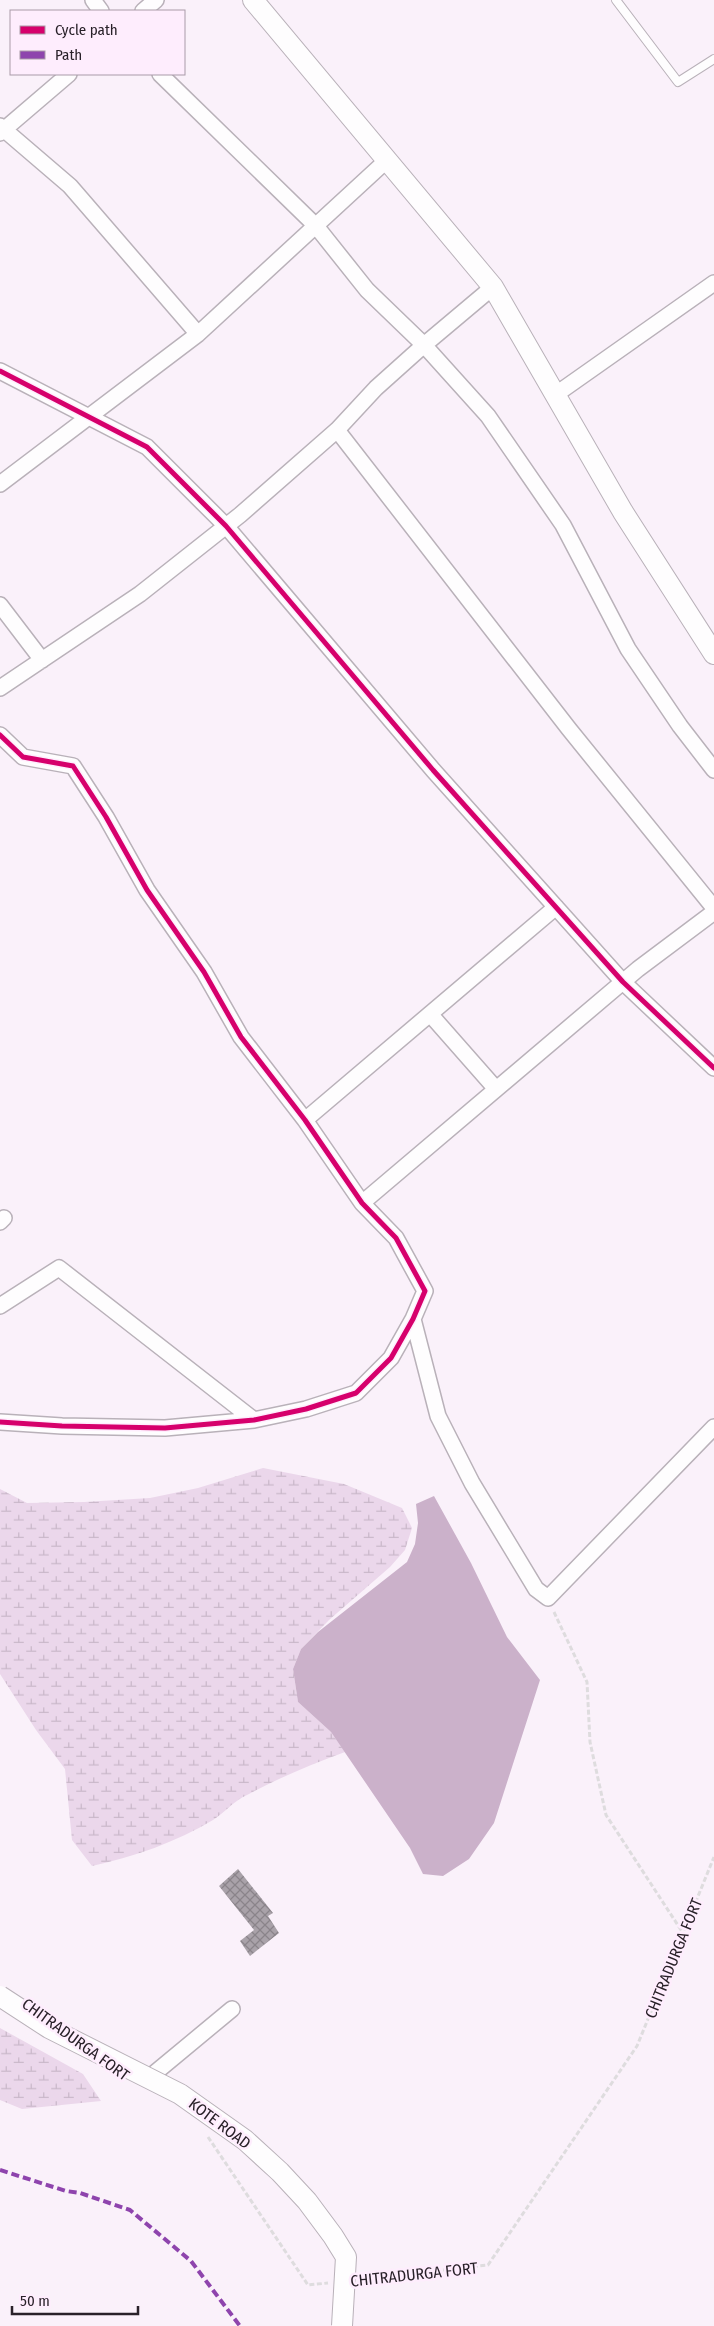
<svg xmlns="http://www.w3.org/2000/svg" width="714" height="2326" font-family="'Fira Sans Condensed',sans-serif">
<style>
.wetland{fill:url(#wetland-marsh)}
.water{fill:#cbb1ca}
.building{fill:url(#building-cross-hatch)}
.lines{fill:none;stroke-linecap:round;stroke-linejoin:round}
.lane-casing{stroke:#b9b1b9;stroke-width:10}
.street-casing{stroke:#b9b1b9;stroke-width:18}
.secondary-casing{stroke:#b9b1b9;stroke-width:22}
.path{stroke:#dedcde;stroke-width:3;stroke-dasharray:5 2.5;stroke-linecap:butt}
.lane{stroke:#fefdfe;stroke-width:8}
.street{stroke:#fefdfe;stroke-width:15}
.secondary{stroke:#fefdfe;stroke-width:20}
.secondary-bridge-casing{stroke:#b9b1b9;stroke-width:22;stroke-linecap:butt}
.secondary-bridge{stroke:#fefdfe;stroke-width:20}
.quiet{stroke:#8e44ad;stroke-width:4;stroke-dasharray:8 4;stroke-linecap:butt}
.cycleway-casing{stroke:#feedfd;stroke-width:8}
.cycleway{stroke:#d6006c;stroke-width:5}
.labels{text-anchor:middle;stroke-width:5;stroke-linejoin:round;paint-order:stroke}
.street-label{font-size:16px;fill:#292129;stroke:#feedfd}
</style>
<defs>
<pattern id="wetland-marsh" width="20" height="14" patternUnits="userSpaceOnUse" patternTransform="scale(1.25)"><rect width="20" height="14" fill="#ebd7eb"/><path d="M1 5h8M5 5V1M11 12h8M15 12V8" fill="none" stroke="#cab8ca"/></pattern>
<pattern id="building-cross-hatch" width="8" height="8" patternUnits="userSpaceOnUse" patternTransform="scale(1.25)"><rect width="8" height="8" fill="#a9a2a9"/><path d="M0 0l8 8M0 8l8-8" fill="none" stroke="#8a848a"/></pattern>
</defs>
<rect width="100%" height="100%" fill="#faf1fa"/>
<path class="wetland" d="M263,1468l81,16 58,24 10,20 -7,22 -15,17 -61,53 -28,29 -8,20 5,33 33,30 14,20c-35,13 -69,27 -102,45 -11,6 -19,16 -30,23 -37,22 -79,37 -121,46l-20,-26 -7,-71 -29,-39 -36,-56v-185l27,14 57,-1 66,-4 48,-10z
M0,2028l83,46 18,27 -79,8 -22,-9z"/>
<path class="water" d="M434,1496l37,67 36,74 33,43 -46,143 -25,36 -26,17 -20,-2 -13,-26 -79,-116 -33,-30 -5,-33 8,-20 17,-17 89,-70 8,-18 3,-21 -2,-19z"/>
<path class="building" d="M238,1869l35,44 -5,3 11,17 -29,23 -10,-15 14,-11 -35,-44z"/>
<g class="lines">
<defs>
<path id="lane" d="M616,0l62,82 36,-23"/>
<path id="street" d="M93,0l8,11
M143,11l13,-11
M160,74l156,152 51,64 57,55 64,71 75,109 65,124 52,77 34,44
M0,126l70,60 128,148
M0,133l69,-59
M0,371l147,76 79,79 207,244 190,212 91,86
M555,395l159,-112
M337,430l232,299 145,179
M0,484l198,-150 189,-174
M0,605l42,55
M0,688l140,-94 100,-79 97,-85 39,-42 48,-43 69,-58
M0,735l23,22 50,9 33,51 41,73 57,82 37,65 64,83 57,83 34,35 29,53 -12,28 -22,39 -35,35 -50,16 -52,11 -89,8 -103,-2 -62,-4
M430,1014l66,75
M305,1120l251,-213
M362,1203l276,-234 76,-57
M0,1222l4,-4
M0,1306l59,-38 195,152
M413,1319l25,97 34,67 64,106 12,9 166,-171
M150,2077l82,-68"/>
<path id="secondary" d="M253,0l240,287 130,225 91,142"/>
</defs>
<use href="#lane" class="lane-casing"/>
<use href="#street" class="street-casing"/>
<use href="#secondary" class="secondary-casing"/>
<path class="path" d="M554,1612l33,70 3,60 16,73 77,118
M208,2137l100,148 20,-2
M361,2279l127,-14 149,-219 77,-189"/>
<use href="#lane" class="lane"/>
<use href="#street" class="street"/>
<use href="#secondary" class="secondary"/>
<defs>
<path id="secondary-bridge" d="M0,1996l49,32 131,66 65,46 35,32 27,29 26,35 13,21 -4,69"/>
</defs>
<use href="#secondary-bridge" class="secondary-bridge-casing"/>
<use href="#secondary-bridge" class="secondary-bridge"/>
<path class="quiet" d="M0,2170l66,21 14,2 50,17 61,51 49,65"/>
<defs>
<path id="cycleway" d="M0,371l147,76 79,79 207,244 190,212 91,86
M0,735l23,22 50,9 33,51 41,73 57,82 37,65 64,83 57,83 34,35 29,53 -12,28 -22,39 -35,35 -50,16 -52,11 -89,8 -103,-2 -62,-4"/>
</defs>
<use href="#cycleway" class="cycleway-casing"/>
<use href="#cycleway" class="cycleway"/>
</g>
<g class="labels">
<g class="street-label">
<text transform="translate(673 1958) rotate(-68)" y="6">CHITRADURGA FORT</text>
<text transform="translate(76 2039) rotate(36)" y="6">CHITRADURGA FORT</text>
<text transform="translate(220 2123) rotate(37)" y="6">KOTE ROAD</text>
<text transform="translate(414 2274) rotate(-6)" y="6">CHITRADURGA FORT</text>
</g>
</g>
<rect x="10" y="10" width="175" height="65" fill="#feedfd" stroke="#a99ba8"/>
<rect x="20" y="26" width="25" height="8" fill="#d6006c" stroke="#a99ba8"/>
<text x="55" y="35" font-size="15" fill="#292129">Cycle path</text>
<rect x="20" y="51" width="25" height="8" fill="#8e44ad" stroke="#a99ba8"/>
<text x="55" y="60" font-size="15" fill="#292129">Path</text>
<path d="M12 2306v8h126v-8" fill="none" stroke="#292129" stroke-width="2.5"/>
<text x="20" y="2306" font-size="15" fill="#292129" stroke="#feedfd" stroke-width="4" paint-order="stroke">50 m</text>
</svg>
